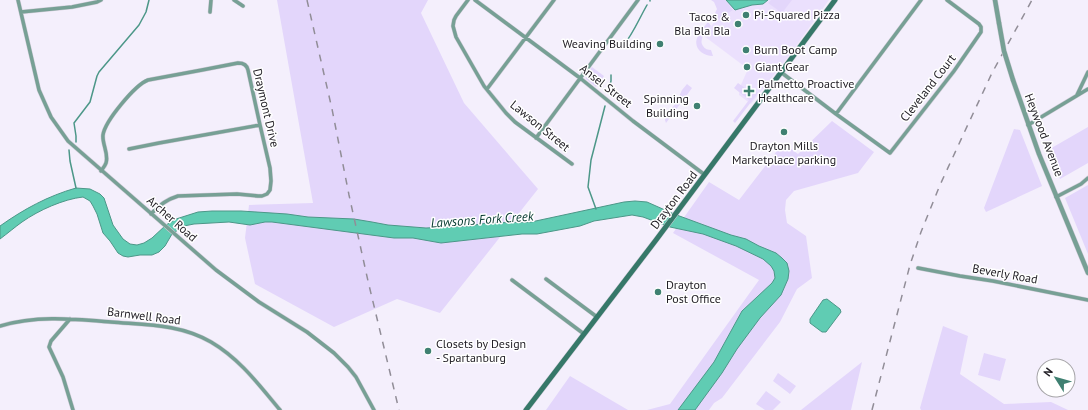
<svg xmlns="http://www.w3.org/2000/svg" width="1088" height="410" font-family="'PT Sans',sans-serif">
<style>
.built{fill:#ebe0fd}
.green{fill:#e3d6fb}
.water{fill:#60ccb3;stroke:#4c9788}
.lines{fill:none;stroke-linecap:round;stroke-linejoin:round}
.stream{stroke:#4c9788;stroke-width:1.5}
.minor-casing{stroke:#d2cdd9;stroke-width:4.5}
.tertiary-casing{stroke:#d2cdd9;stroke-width:5.5}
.secondary-casing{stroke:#d2cdd9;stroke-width:6}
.minor{stroke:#77a095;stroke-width:3.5}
.tertiary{stroke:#77a095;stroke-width:4.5}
.secondary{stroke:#367869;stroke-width:5}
.rail{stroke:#918d97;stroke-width:1.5;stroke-dasharray:7 7;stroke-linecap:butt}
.tertiary-bridge-casing{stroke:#d2cdd9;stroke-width:5.5;stroke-linecap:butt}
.tertiary-bridge{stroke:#77a095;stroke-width:4.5}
.poi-dot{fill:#3f8071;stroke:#fff;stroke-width:1.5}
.labels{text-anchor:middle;stroke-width:3;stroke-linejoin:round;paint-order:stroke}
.poi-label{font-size:12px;fill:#1f1c23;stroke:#fff;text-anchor:start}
.street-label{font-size:12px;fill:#1f1c23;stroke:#fff}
.water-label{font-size:13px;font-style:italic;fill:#04382e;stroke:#fff}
</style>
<rect width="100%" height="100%" fill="#f4effc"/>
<path class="built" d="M719,0h110l-38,53 -40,51 -12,-9 1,-8 8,-18 -44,-33 22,-30z"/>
<path class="green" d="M277,0h151l-7,13 43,90 74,86 -98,124 -43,-14 -63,28 -79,-43 -10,-46 4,-33 64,-2z
M711,0h14l8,10 -14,9 -4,-6 2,-4 -3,-7z
M771,0h21l-10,13 -14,-10z
M708,22l3,4c-4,5 -13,13 -8,20 2,3 5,4 8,4l2,6c-11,0 -21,-9 -15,-20 2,-5 7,-10 10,-14z
M592,67l12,9 -8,11 -10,-8 -1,-4z
M738,83l7,5 -2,4 7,5 6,-6 2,2 -23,30 -2,-2 16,-21 -15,-12z
M687,84l5,4 -26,35 -1,-3 1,-4 10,-13 6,-13z
M832,121l42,31 -16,21 -64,18 -8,9 -1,10 2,13 19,13 6,42 -15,11 -17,33 -58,76 -8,5 -5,7h-62l23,-6 89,-124 -86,-47 36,-51 30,18 44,-57 15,11z
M1088,127v36l-28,16 -12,-29z
M1014,129l6,1 22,56 -56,26 -2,-4z
M1088,185v69l-23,-56z
M943,326l25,10 -8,38 44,30 47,-2 17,8h-147l-1,-2z
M984,353l22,6 -6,22 -22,-6z
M862,362l-11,48h-50l5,-4z
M778,373l18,13 -6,8 -17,-13z
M570,376l58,34h-82z
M766,391l15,11 -8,8h-8l-9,-6z"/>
<path class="water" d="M726,0h42l-5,4 -11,1 -17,5z
M76,188l14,1 10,5 4,4 9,27 10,14 7,5 7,1 7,-2 8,-5 14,-13 10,-6 22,-7 14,-1h29l46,3 21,3 46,2 18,3 16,3 38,3 43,-2 18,-3 44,-1 93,-20 11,-1 12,1 27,12 57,21 15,4 13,7 17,7 6,5 5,5 2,8 -1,8 -7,16 -21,23 -23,31 -15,24 -27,37h-17l36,-48 28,-51 30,-28 3,-5 -1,-7 -3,-5 -8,-7 -27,-13 -33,-12 -33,-7 -27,-10 -11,-2 -38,6 -14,5 -43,8h-15l-81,9 -28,-5h-19l-122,-16h-7l-15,3 -21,-3 -35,2 -10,2 -12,8 -7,12 -6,6 -7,3h-12l-12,2 -5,-1 -5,-3 -8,-12 -7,-8 -6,-19 -4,-8 -3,-5 -7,-4c-19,2 -44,13 -61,25 -7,5 -14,11 -22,17v-13c24,-17 48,-30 76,-38z
M827,299l13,10 1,3 -15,20h-4l-12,-9v-4l13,-19z"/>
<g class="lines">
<path class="stream" d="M650,1v-1
M623,46c10,-12 16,-27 24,-41
M608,91l3,-10v-6
M76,142v-6l-2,-13 16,-21 7,-26 2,-4 40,-47 7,-13 3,-12
M69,150l1,11 6,27
M596,209l-8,-22 3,-27 14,-54"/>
<defs>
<path id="minor" d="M18,0l21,90 12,27 17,24 148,129 43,32 48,30 27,21 14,14 8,10 18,33
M234,0l9,6
M468,0l-12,16 -2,4 -1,6 3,11 28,49 22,27 9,9 57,42
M475,0l105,78 53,43 72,54
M21,12l51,-5 25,-5 4,-2
M210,12l1,-12
M782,73l54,41 54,39 64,-82 27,-39v-5l-2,-3 -32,-24
M487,89l67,-89
M1077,95l11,-23
M836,114l85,-114
M1028,125l60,-36
M536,138l102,-138
M129,149l30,-6 101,-18
M101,171c2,-3 4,-5 5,-8 3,-9 -4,-19 -3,-28 2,-14 32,-50 45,-55l54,-10 36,-7c5,0 9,2 10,7l12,55 10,43 1,13 -1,9 -3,4 -5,2h-4l-21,-2 -59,2c-10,3 -20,10 -27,18
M1056,197l25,-13 7,-6
M918,268l42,8 33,5 95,19
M546,279l51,38
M512,280l72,54
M70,319l-19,22 -2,6 14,30 10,33
M0,326c37,-11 74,-7 111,-4 36,3 69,2 100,20 29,17 48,43 69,68"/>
<path id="tertiary" d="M995,0l4,23
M1013,80l26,74 49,119"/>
<path id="secondary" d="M526,410l130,-170 179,-240"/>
</defs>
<use href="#minor" class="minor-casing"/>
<use href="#tertiary" class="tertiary-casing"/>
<use href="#secondary" class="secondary-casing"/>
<use href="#minor" class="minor"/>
<use href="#tertiary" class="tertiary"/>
<use href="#secondary" class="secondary"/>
<path class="rail" d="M307,0l25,109 17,86 19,86 31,129
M872,410l38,-145 11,-33 19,-47 24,-52 28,-60 40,-73"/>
<defs>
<path id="tertiary-bridge" d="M999,23l5,28 9,29"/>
</defs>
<use href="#tertiary-bridge" class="tertiary-bridge-casing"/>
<use href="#tertiary-bridge" class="tertiary-bridge"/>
</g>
<g class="poi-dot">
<circle cx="746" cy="15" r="4"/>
<circle cx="738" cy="24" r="4"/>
<circle cx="660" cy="44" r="4"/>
<circle cx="746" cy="50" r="4"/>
<circle cx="747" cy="67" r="4"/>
<path d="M747 85h4v4h4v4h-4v4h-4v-4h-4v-4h4z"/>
<circle cx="697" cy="106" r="4"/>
<circle cx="784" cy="132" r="4"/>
<circle cx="658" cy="292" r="4"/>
<circle cx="428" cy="351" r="4"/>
</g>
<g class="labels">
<g class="poi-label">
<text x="754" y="19">Pi-Squared Pizza</text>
<text x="730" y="21" text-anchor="end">Tacos &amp;<tspan x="730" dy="14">Bla Bla Bla</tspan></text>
<text x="652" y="48" text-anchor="end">Weaving Building</text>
<text x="754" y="54">Burn Boot Camp</text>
<text x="755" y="71">Giant Gear</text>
<text x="758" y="88">Palmetto Proactive<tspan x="758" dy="14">Healthcare</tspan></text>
<text x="689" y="103" text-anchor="end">Spinning<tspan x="689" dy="14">Building</tspan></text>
<text x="784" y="150" text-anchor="middle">Drayton Mills<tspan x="784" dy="14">Marketplace parking</tspan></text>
<text x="666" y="289">Drayton<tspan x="666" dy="14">Post Office</tspan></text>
<text x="436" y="348">Closets by Design<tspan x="436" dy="14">- Spartanburg</tspan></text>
</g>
<g class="street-label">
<text transform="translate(606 86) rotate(38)" y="4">Ansel Street</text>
<text transform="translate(928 88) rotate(-52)" y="4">Cleveland Court</text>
<text transform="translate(266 108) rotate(77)" y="4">Draymont Drive</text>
<text transform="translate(540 126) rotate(39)" y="4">Lawson Street</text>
<text transform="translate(1044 135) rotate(69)" y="4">Heywood Avenue</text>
<text transform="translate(674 200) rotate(-53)" y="4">Drayton Road</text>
<text transform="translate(172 219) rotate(41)" y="4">Archer Road</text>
<text transform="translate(1005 274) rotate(10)" y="4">Beverly Road</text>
<text transform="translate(144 316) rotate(7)" y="4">Barnwell Road</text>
</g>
<g class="water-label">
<text transform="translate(482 219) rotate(-4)" y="5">Lawsons Fork Creek</text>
</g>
</g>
<g transform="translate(1056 378) rotate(307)"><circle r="19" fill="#ffffff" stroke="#a5a4a7"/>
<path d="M0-3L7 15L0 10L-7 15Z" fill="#3f8071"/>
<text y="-6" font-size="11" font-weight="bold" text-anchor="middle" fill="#1f1c23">N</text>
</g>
</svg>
